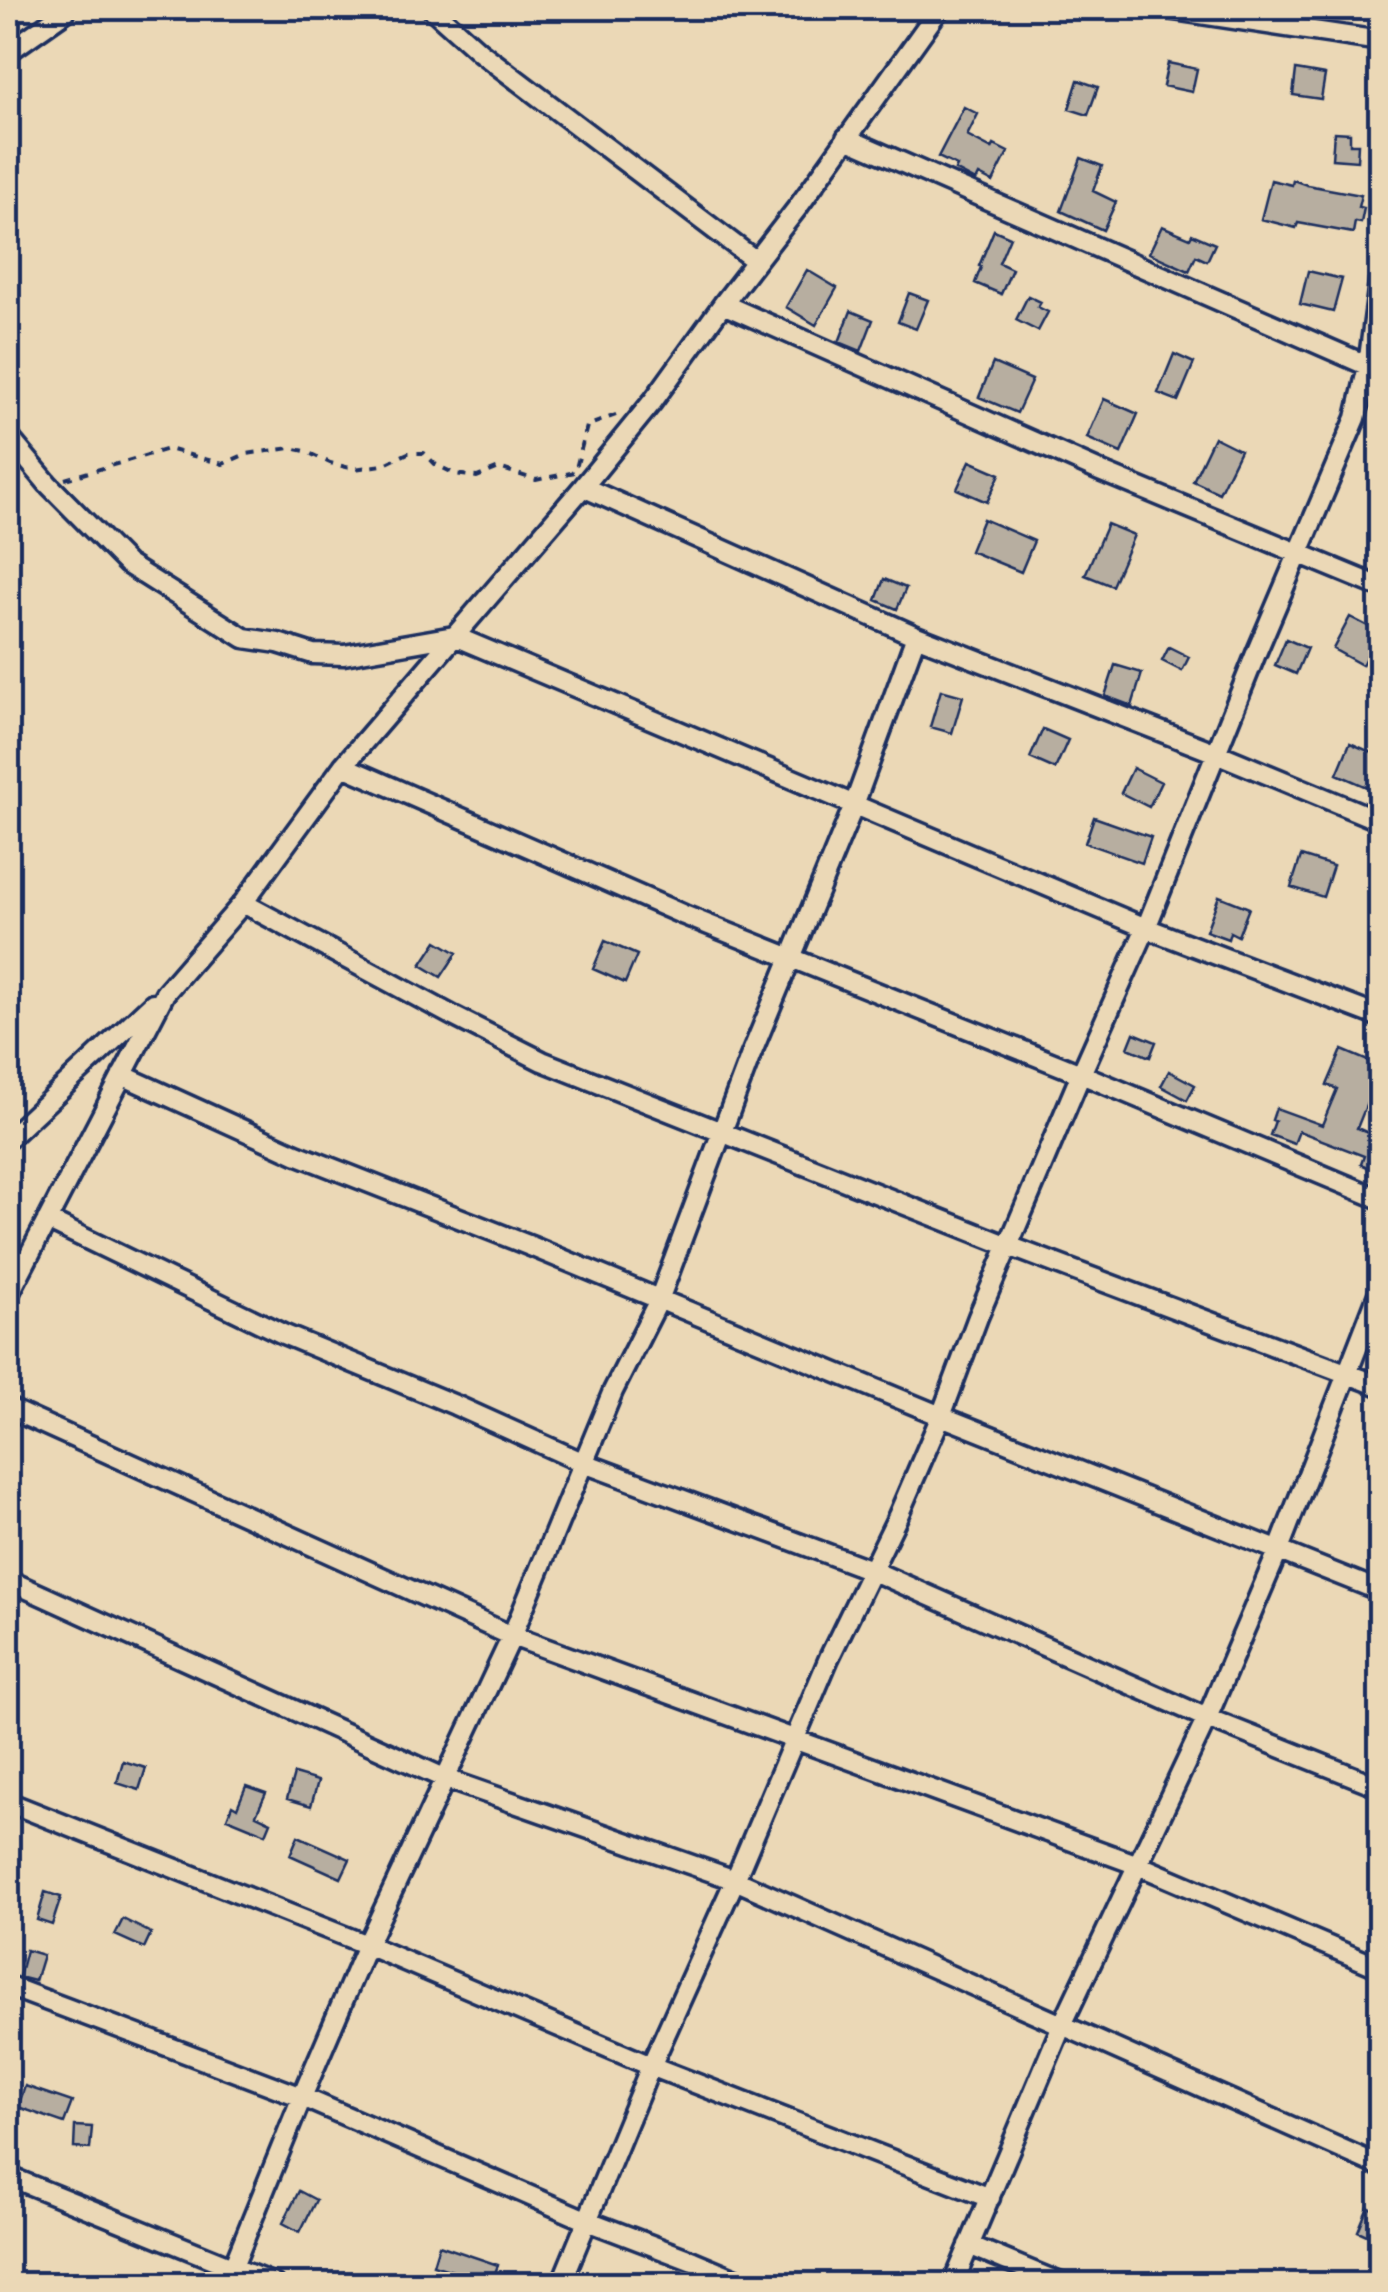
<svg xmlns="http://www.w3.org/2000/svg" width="1388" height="2292" font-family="'Patrick Hand',sans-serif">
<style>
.building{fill:#b7aea0;stroke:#1b2f5e;stroke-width:2.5}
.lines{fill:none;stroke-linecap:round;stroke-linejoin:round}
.minor-casing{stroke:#1b2f5e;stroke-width:25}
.path{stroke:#1b2f5e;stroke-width:4;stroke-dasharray:8 8;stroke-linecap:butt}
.minor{stroke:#ebd8b6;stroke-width:18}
</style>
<rect width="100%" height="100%" fill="#ebd8b6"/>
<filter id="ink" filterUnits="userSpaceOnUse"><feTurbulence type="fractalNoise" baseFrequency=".01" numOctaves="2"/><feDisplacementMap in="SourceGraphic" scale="20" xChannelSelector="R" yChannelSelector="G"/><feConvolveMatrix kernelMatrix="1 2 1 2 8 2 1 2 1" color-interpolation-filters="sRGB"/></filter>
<g filter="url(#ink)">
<path class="building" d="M1168,63l29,6 -5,23 -29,-6z
M1296,70l29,5 -4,24 -28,-4z
M1078,80l20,7 -10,28 -19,-6z
M964,107l14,7 -11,22 25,13 2,-4 14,7 -15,30 -14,-7 -3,6 -21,-11 2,-4 -19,-9z
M1334,132l16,1v11h8l-1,17 -25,-2z
M1081,158l21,8 -9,25 23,11 -13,28 -42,-19z
M1271,180l21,5 1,-5 14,5 54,10 -3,12 6,1 -3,15 -6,-1 -2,11 -55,-10 -2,5 -35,-9z
M1162,226l28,12 2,-4 23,10 -8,17 -11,-5 -7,15 -40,-18z
M994,230l16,7 -11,26 13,6 -11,25 -26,-11 6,-16 -2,-1z
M807,270l30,18 -21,37 -30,-18z
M1308,271l34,8 -9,33 -33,-8z
M909,293l19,7 -12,29 -18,-7z
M1028,296l13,6 -3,5 10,5 -10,19 -22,-11z
M851,311l22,9 -12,31 -22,-9z
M1174,354l20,9 -16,38 -20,-8z
M993,363l39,17 -15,33 -38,-16z
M1104,399l34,15 -17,39 -34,-15z
M1214,437l26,13 -21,43 -26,-12z
M970,461l30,13 -13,28 -30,-13z
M983,519l51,22 -13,31 -51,-21z
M1107,524l27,11 -22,51 -27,-11z
M884,579l22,9 -9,21 -21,-9z
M1350,617l29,15 -17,33 -29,-16z
M1286,639l21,9 -11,26 -21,-9z
M1169,647l20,10 -7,14 -20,-10z
M1115,665l27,8 -10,33 -27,-10z
M941,690l22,6 -11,37 -22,-6z
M1043,729l25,11 -13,29 -25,-11z
M1350,743l30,13v7l-11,25 -32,-14z
M1133,768l28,14 -12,25 -28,-14z
M1094,817l57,20 -9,26 -57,-20z
M1301,856l32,10 -10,31 -32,-10z
M1219,896l30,12 -11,28 -8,-4 -2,7 -22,-8z
M437,941l20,12 -16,24 -20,-12z
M605,941l32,14 -12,28 -32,-14z
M1134,1033l22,9 -6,15 -22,-9z
M1342,1050l38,16v42l-13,-5 -10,25 23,10v35l-19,-9 3,-8 -65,-25 -5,13 -24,-9 5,-14 -3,-1 4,-12 46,17 15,-36 -10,-4z
M1169,1071l26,14 -8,15 -26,-14z
M123,1761l23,7 -7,22 -22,-7z
M294,1774l24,7 -7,25 -24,-7z
M246,1786l20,7 -10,22 15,7 -5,12 -39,-16 5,-13 5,3z
M298,1836l52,23 -9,19 -51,-23z
M45,1892l16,5 -9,28 -15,-5z
M123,1919l28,14 -7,15 -29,-13z
M26,1950l17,5 -8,26 -16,-4z
M25,2086l47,16 -8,21 -46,-16z
M75,2126l17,1 -2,22 -16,-1z
M299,2191l17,9 -16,32 -17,-9z
M1368,2207l12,6v28l-22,-10z
M439,2245l59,20 -7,19h-8l-15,-5 1,-3 -36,-11z"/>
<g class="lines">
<defs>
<path id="minor" d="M431,8l49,44 276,209
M1160,8l220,33
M8,52l57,-40
M846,138l534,233
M723,304l379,168 278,115
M8,436l40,48 79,80 117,74 34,5 35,11 31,1 110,-19 692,292 234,89
M583,487l333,149 300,117 164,68
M343,766l341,149 397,159 299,125
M243,903l212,114 87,44 467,185 371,140
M122,1075l174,79 237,93 408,169 439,175
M8,1139l145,-136
M47,1220l236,114 172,71 129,58 287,107 336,148 173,69
M8,1296l157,-303 78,-90 100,-137 240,-279 70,-86 70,-97 75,-97 142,-199
M8,1408l504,228 626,229 242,103
M8,1580l438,199 289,101 645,286
M8,1802l359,143 284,121 339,132
M8,1986l294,111 286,124 105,40 55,23
M8,2176l266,108
M969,2245l94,39
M226,2284l76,-187 65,-152 145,-309 101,-245 46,-91 91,-243 104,-252 62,-169
M561,2284l90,-218 84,-186 94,-222 69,-142 43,-100 37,-99 103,-243 65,-146 111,-277 99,-233 12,-52 12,-92
M953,2284l109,-259 145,-307 72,-169 101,-260"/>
</defs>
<use href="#minor" class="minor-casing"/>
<path class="path" d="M65,479l103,-30 55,15 23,-10 45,-6 14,3 25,12 24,6 29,-4 25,-12h16l11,11 20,10 22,3 22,-9 37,12 39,-8 12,-46 34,-13"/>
<use href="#minor" class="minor"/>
</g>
</g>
<rect width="1388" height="2292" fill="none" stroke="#ebd8b6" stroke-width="40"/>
<rect x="20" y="20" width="1348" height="2252" fill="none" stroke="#1b2f5e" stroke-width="4" filter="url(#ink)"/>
</svg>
